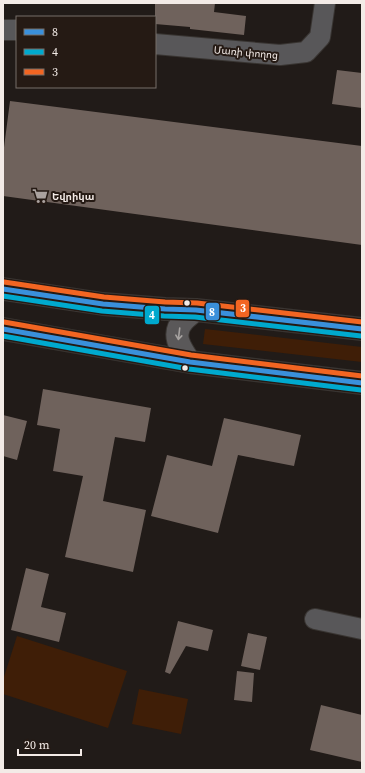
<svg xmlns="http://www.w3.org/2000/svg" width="365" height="773" font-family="'Source Serif 4','Noto Sans Armenian',serif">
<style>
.green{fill:#3f1e07}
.building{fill:#6f625c}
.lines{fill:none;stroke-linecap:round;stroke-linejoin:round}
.street-casing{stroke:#393532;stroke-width:22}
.primary-casing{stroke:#393532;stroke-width:24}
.street{stroke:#585759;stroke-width:20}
.primary{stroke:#5a5859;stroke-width:22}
.bus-1-casing{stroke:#251a14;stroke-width:8}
.bus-2-casing{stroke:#251a14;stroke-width:8}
.bus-3-casing{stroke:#251a14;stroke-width:8}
.bus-1{stroke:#3a90db;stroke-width:5}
.bus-2{stroke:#00a9ce;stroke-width:5}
.bus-3{stroke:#f26522;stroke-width:5}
.oneway{stroke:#a6a2a0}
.bus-dot{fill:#f3ebe7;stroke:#251a14;stroke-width:1.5}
.labels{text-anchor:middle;stroke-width:4;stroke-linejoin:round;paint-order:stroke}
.street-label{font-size:10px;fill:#f3ebe7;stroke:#251a14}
.poi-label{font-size:10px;font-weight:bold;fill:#f3ebe7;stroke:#251a14;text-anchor:start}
.line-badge{stroke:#251a14;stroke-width:1.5}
.badge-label{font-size:11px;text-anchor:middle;font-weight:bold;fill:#fff}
</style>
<rect width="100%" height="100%" fill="#211b18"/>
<path class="green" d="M205,329l157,18v15l-159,-18z
M17,636l110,35 -19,57 -105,-34v-14z
M139,689l49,10 -7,35 -49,-10z"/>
<path class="building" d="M155,3h60l-1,9 32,4 -2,19 -54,-6v-2l-35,-3z
M337,70l25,3v35l-30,-4z
M10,101l352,45v99l-359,-49v-41z
M43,389l108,19 -6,34 -30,-5 -12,64 43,9 -13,62 -68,-15 18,-81 -30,-5 7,-42 -23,-4z
M3,415l24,6 -10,39 -14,-4z
M224,418l77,17 -7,31 -56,-11 -20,78 -67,-17 16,-61 45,11z
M26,568l23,6 -8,33 25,6 -7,29 -48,-12z
M178,621l35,9 -5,21 -22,-5 -16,28 -5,-2z
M248,633l19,4 -7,33 -19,-4z
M237,671l17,2 -2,29 -18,-2z
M321,705l41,10v47l-52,-12z"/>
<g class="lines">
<defs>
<path id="street" d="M3,30h14
M155,44l125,11 26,-3 14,-15 5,-34
M315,619l47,10"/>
<path id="primary" d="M3,289l100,15 62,5 31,1 166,19
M3,329l187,33 172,21
M190,362c-9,-13 -20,-28 -6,-42 4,-4 8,-7 12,-10"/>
</defs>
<use href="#street" class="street-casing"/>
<use href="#primary" class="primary-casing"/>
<use href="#street" class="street"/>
<use href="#primary" class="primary"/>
<defs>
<path id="bus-1" d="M3,289l100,15 62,5 31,1 166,19
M3,329l187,33 172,21"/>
<path id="bus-2" d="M3,296l99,15 62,5 31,1 166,19
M3,336l186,33 172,21"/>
<path id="bus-3" d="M4,282l100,15 61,5 32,1 165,19
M4,322l187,33 171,21"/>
</defs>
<use href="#bus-1" class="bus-1-casing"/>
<use href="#bus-2" class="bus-2-casing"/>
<use href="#bus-3" class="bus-3-casing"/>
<use href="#bus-1" class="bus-1"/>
<use href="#bus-2" class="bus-2"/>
<use href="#bus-3" class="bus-3"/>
</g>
<defs><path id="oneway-shaft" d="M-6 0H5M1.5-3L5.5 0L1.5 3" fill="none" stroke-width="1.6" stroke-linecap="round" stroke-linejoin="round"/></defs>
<use class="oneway" href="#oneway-shaft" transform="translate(179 334) rotate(97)"/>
<defs>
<symbol id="supermarket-bare" viewBox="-9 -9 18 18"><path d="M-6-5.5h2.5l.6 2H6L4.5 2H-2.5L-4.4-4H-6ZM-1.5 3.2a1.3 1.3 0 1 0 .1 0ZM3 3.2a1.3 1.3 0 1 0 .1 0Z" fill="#aaa29f" stroke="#251a14" stroke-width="2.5" paint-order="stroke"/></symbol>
</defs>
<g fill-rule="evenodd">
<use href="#supermarket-bare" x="29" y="185" width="22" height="22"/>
</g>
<g class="bus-dot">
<circle cx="187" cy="303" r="3.5"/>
<circle cx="185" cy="368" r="3.5"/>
</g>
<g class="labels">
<g class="street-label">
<text transform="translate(246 52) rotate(5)" y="4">Մառի փողոց</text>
</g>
<g class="poi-label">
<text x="52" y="200">Եվրիկա</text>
</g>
</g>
<g class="line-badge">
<rect x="235" y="299" width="15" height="19" rx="4" fill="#f26522"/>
<rect x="205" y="302" width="15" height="19" rx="4" fill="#3a90db"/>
<rect x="144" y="305" width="16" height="20" rx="4" fill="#00a9ce"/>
</g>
<g class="badge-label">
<text x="243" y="312">3</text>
<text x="212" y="316">8</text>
<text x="152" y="319">4</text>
</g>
<rect width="365" height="773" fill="none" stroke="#f3ebe7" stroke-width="8"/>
<rect x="16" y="16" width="140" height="72" fill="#251a14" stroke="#776e68"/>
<rect x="24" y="29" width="20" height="6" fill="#3a90db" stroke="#776e68"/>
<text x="52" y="36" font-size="12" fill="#f3ebe7">8</text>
<rect x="24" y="49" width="20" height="6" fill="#00a9ce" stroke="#776e68"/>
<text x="52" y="56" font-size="12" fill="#f3ebe7">4</text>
<rect x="24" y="69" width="20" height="6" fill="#f26522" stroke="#776e68"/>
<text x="52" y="76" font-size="12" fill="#f3ebe7">3</text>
<path d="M18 749v6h63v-6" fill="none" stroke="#f3ebe7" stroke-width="2"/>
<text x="24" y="749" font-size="12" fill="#f3ebe7" stroke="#251a14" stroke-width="3" paint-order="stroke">20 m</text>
</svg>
